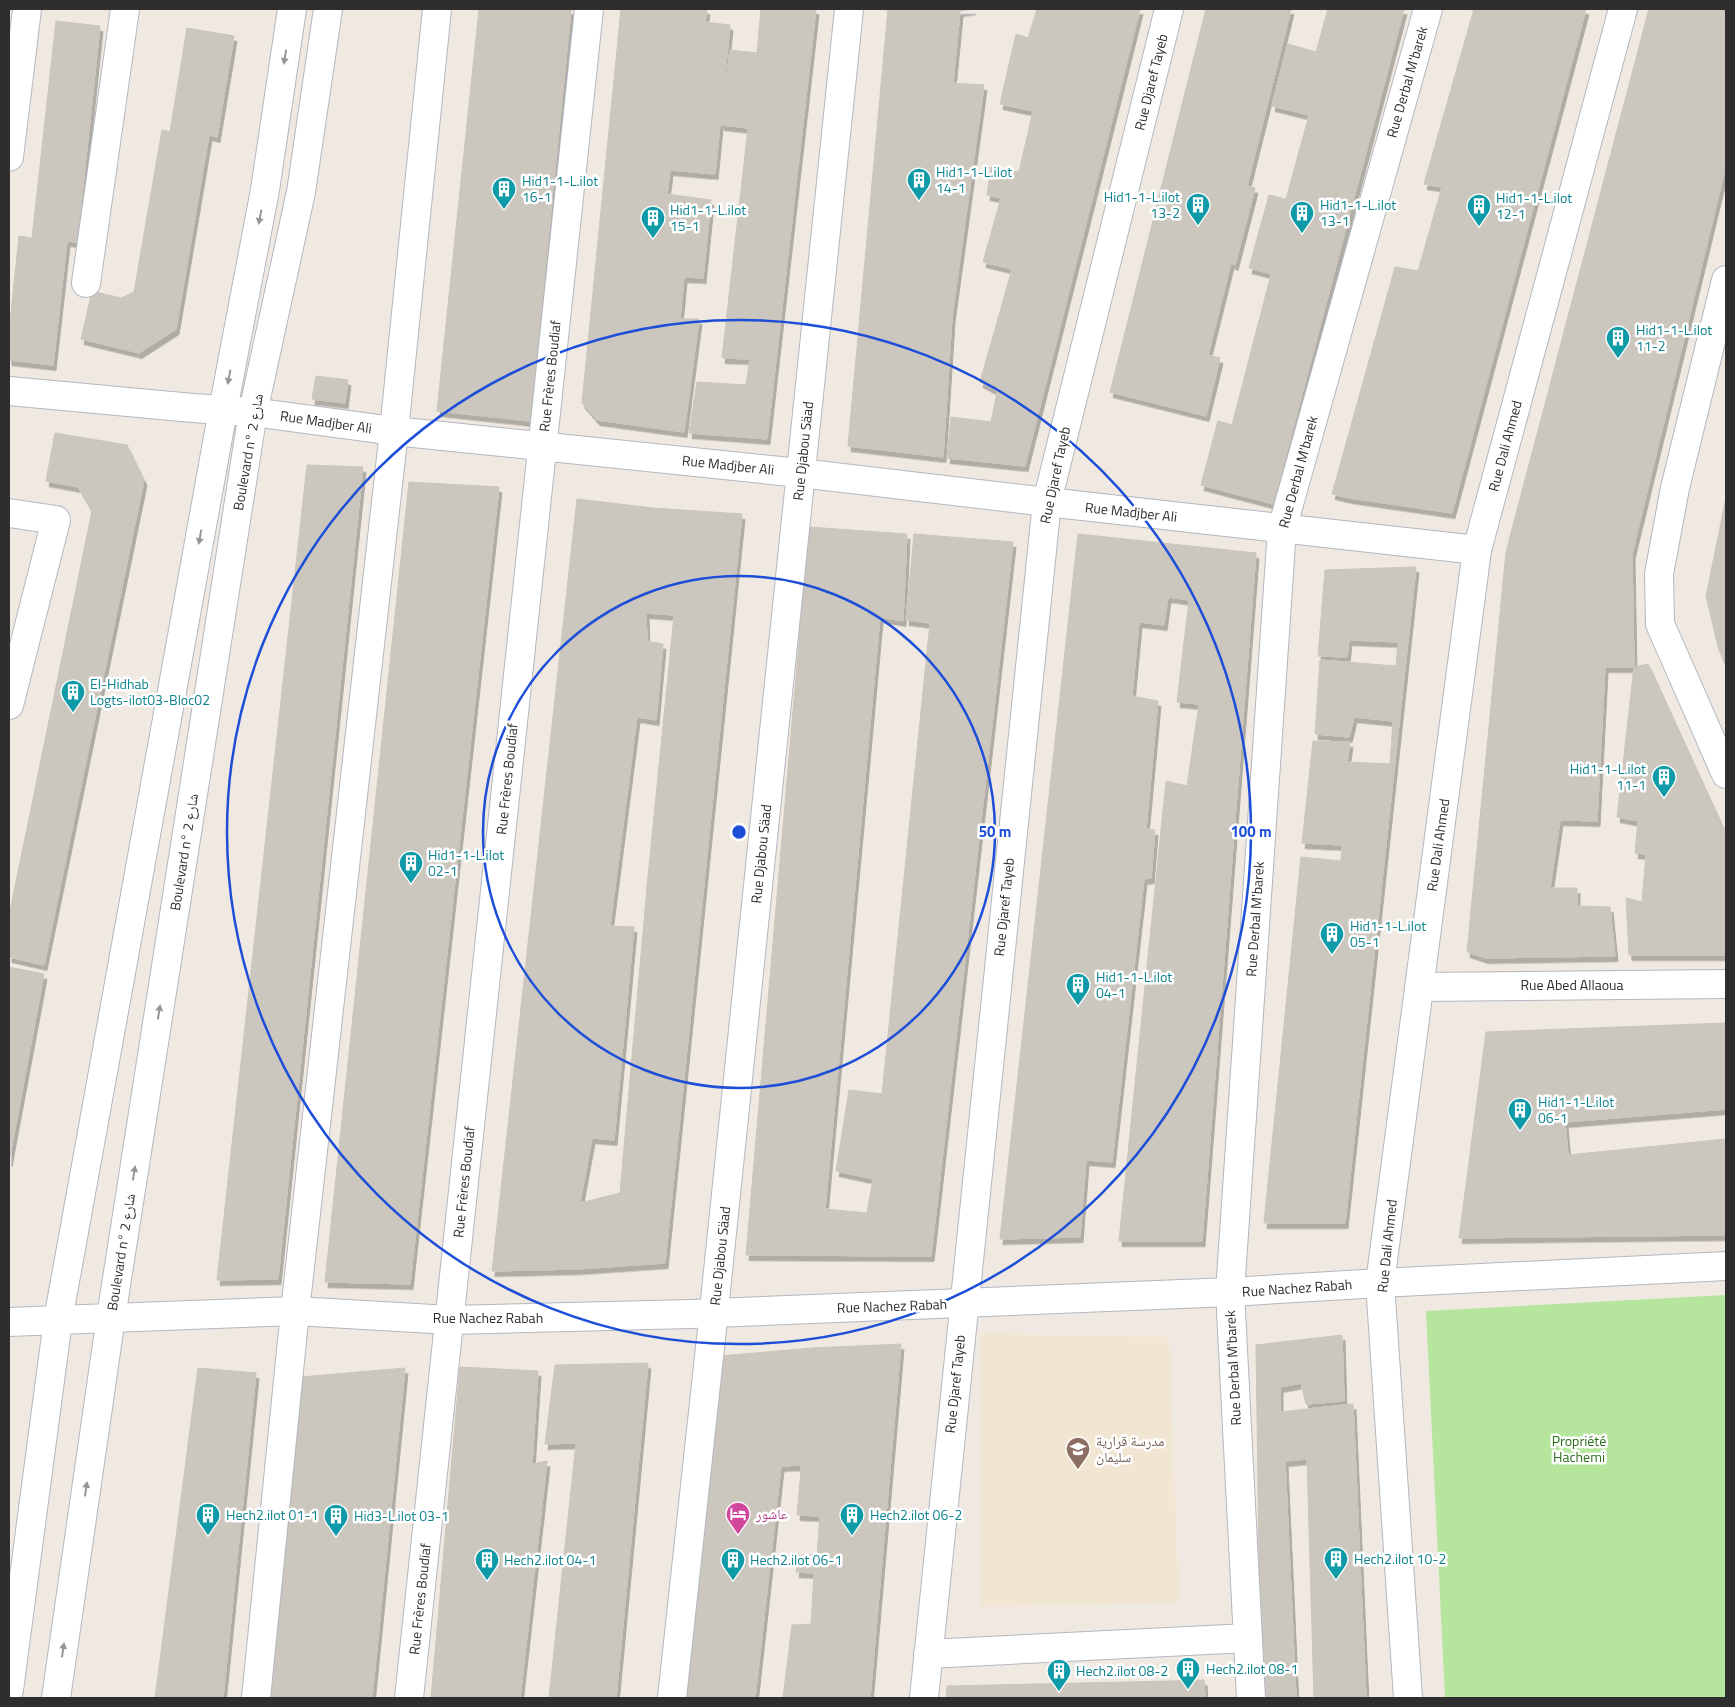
<svg xmlns="http://www.w3.org/2000/svg" width="1735" height="1707" font-family="'Titillium Web','Noto Naskh Arabic',sans-serif">
<style>
.education{fill:#f0e6d1}
.green{fill:#b6e59e}
.building{fill:#cbc7bf;stroke:#cbc5ba;filter:url(#shadow)}
.lines{fill:none;stroke-linecap:round;stroke-linejoin:round}
.street-casing{stroke:#b4b7c1;stroke-width:30}
.secondary-casing{stroke:#b4b7c1;stroke-width:30}
.street{stroke:#fff;stroke-width:28}
.secondary{stroke:#fff;stroke-width:28}
.oneway{fill:#969696}
.ring{fill:none;stroke:#1d4ed8;stroke-width:2.5}
.labels{text-anchor:middle;stroke-width:5;stroke-linejoin:round;paint-order:stroke}
.street-label{font-size:14px;fill:#2e2e2e;stroke:#fff}
.culture-label{font-size:14px;fill:#0d838f;stroke:#fff;text-anchor:start}
.education-label{font-size:14px;fill:#785e54;stroke:#fff;text-anchor:start}
.park-label{font-size:14px;fill:#2c6e1b;stroke:#fff}
.hotel-label{font-size:14px;fill:#b23c85;stroke:#fff;text-anchor:start}
.centre{fill:#1d4ed8;stroke:#fff;stroke-width:2.5}
.ring-label{font-size:15px;text-anchor:middle;font-weight:bold;fill:#1d4ed8;stroke:#fff;stroke-width:5;stroke-linejoin:round;paint-order:stroke}
</style>
<defs>
<filter id="shadow"><feDropShadow dx="3" dy="5.5" stdDeviation="0" flood-color="#0004"/></filter>
</defs>
<rect width="100%" height="100%" fill="#efe9e1"/>
<path class="education" d="M980,1334l189,3 10,266 -197,4z"/>
<path class="green" d="M1726,1295v403h-281l-19,-387z"/>
<path class="building" d="M479,9h92l-41,412 -93,-10z
M621,9h86l-2,13 25,3 -15,149 -45,-4 -3,24 44,6 -8,78 -19,-1 -4,42h19l-15,113 -87,-12 -15,-17z
M761,9h55l-49,430 -78,-6 8,-51 49,3 4,-26 -28,-1 26,-230 -27,-3 9,-75 27,3z
M888,9h85l-13,2 -7,72 31,2 -32,232 -9,140 -95,-11z
M1037,9h103l-115,457 -78,-8 4,-41 40,5 6,-31 -17,-9 32,-113 -29,-7 18,-64 -14,-3 4,-28 28,5 14,-61 -33,-7 16,-70 12,4z
M1206,9h85l-44,177 8,2 -20,77 -4,-2 -23,92 12,3 -14,58 -96,-24z
M1328,9h76l-131,495 -72,-19 17,-64 14,4 39,-151 -22,-6 20,-73 17,4 23,-84 -37,-9 16,-62 28,8z
M1474,9h112l-134,504 -103,-15 -17,-4 63,-227 23,4 24,-84 -18,-3z
M1649,9h77v156l-94,389 2,113h-29l-8,154 -37,-1 -10,68h27v18l33,1 5,49 -130,2 -18,-6 39,-400z
M56,21l44,5 -23,216 -10,-1 -14,124 -44,-5v-28l10,-96 13,2z
M187,28l47,8 -17,101 -8,-2 -33,194 -37,24 -58,-14 11,-48 29,7 13,-6 28,-162 8,2z
M316,376l32,4 -3,23 -33,-4z
M55,433l72,12 17,35 -100,485 -35,-8v-41l83,-405 -14,-24 -32,-6z
M307,465l56,2 -85,812 -61,1z
M409,482l90,5 -89,797 -85,-2z
M1726,498v169l-8,-20 -12,-51z
M577,499l76,9 -7,105 1,28 16,3 -7,76 -19,-3 -27,209 24,1 -20,213 -22,-2 -12,65 -2,66 -86,2z
M653,508l89,6 -77,749 -87,6 2,-66 40,-10 27,-306 27,-272 -28,-2z
M809,527l98,7 -4,87 -23,-4 -55,592 42,4 6,-34 -37,-8 13,-81 33,4 48,-471 -24,-3 8,-86 99,8 -82,714 -185,-1z
M1078,534l178,19 -54,688h-83l47,-460 21,5 12,-82 -22,-2 12,-102 -21,-3 -4,28 -25,-3 -7,74 26,5 -12,128 9,1 -4,48 -7,1 -32,283 -26,-2 -6,77 -80,2z
M1416,567l-71,656h-81l37,-366 40,4 1,-16 -40,-2 11,-102 37,1 -3,20 43,2 3,-43 -39,-4 -5,20 -34,-3 5,-74 76,6 2,-24 -49,-2 -2,17 -29,-1 7,-86z
M1648,664l78,170v121h-97l-3,-57 16,4 4,-48 -11,-1 3,-32 -21,-4 17,-150z
M9,967l35,7 -35,187z
M1726,1023v86l-161,13 3,33 158,-16v96l-267,3 27,-206z
M1342,1335l2,66 -38,3 -5,-21 -21,4v25l73,-8 13,294h-52l-7,-239 -22,2 11,237h-35l-5,-353z
M901,1344l-31,354h-87l9,-73 19,-1 3,-51 -18,-1 2,-17h19l3,-39 -23,-1 15,-167z
M812,1348l-11,117 -20,1 -26,232h-69l34,-342z
M648,1363l-32,335h-67l27,-255 -31,1 10,-79z
M460,1367l78,4 -6,93 15,-3 -27,237h-89z
M198,1368l58,5 -33,325h-68z
M405,1368l-33,330h-103l31,-321z
M1204,1680l1,18h-34v-17z
M1171,1681v17h-225l1,-12z"/>
<g class="lines">
<defs>
<path id="street" d="M9,157l18,-148
M1726,280l-51,208 -16,86 1,50 66,150
M86,283l39,-274
M9,391l184,17 60,4 141,19 406,42 247,29 430,48
M9,513l47,7 -47,185
M1419,987l307,-3
M9,1322l49,-2
M928,1654l320,-16
M256,1698l39,-387 99,-880 43,-422
M409,1698l180,-1689
M672,1698l40,-369 137,-1320
M924,1698l123,-1196 122,-493
M1251,1698l-21,-406 52,-763 146,-520"/>
<path id="secondary" d="M58,1320l237,-9 155,9 241,-6 539,-22 150,-9 346,-17
M9,1690l49,-370 165,-910 42,-220 27,-181
M56,1698l55,-381 142,-905 48,-220 27,-183
M1408,1698l-28,-415 97,-733 146,-541"/>
</defs>
<use href="#street" class="street-casing"/>
<use href="#secondary" class="secondary-casing"/>
<use href="#street" class="street"/>
<use href="#secondary" class="secondary"/>
</g>
<defs><path id="oneway-solid" d="M-6-.8H1V-3.2L6.5 0L1 3.2V.8H-6Z" transform="scale(1.25)"/></defs>
<g class="oneway">
<use href="#oneway-solid" transform="translate(285 57) rotate(99)"/>
<use href="#oneway-solid" transform="translate(260 217) rotate(101)"/>
<use href="#oneway-solid" transform="translate(229 377) rotate(101)"/>
<use href="#oneway-solid" transform="translate(200 537) rotate(100)"/>
<use href="#oneway-solid" transform="translate(159 1012) rotate(-81)"/>
<use href="#oneway-solid" transform="translate(134 1173) rotate(-81)"/>
<use href="#oneway-solid" transform="translate(86 1489) rotate(-82)"/>
<use href="#oneway-solid" transform="translate(63 1650) rotate(-82)"/>
</g>
<g class="ring">
<circle cx="739" cy="832" r="256"/>
<circle cx="739" cy="832" r="512"/>
</g>
<defs>
<symbol id="building-pin" viewBox="-11 -11 22 30"><path d="M0 17L-7.5 6A9.5 9.5 0 1 1 7.5 6Z" fill="#0f9aa8" stroke="#fff"/><path d="M-4-6H4V6H1V3H-1V6H-4ZM-2.5-4.3h1.7v1.8h-1.7ZM.8-4.3h1.7v1.8H.8ZM-2.5-1h1.7V.8h-1.7ZM.8-1h1.7V.8H.8Z" fill="#fff"/></symbol>
<symbol id="school-pin" viewBox="-11 -11 22 30"><path d="M0 17L-7.5 6A9.5 9.5 0 1 1 7.5 6Z" fill="#8d6e63" stroke="#fff"/><path d="M0-5L7-2L0 1L-7-2ZM-4 1L0 2.5L4 1V4Q0 6-4 4Z" fill="#fff"/></symbol>
<symbol id="hotel-pin" viewBox="-11 -11 22 30"><path d="M0 17L-7.5 6A9.5 9.5 0 1 1 7.5 6Z" fill="#d1479c" stroke="#fff"/><path d="M-6-4.5h1.5V1H6V5H4.5V3h-9V5H-6ZM-4 0a1.8 1.8 0 1 1 3.6 0ZM.5 0V-2.5h3Q6-2.5 6 0Z" fill="#fff"/></symbol>
</defs>
<g fill-rule="evenodd">
<use href="#building-pin" x="905" y="166" width="28" height="38"/>
<use href="#building-pin" x="490" y="175" width="28" height="38"/>
<use href="#building-pin" x="1184" y="191" width="28" height="38"/>
<use href="#building-pin" x="1465" y="192" width="28" height="38"/>
<use href="#building-pin" x="1288" y="199" width="28" height="38"/>
<use href="#building-pin" x="639" y="204" width="28" height="38"/>
<use href="#building-pin" x="1604" y="324" width="28" height="38"/>
<use href="#building-pin" x="59" y="678" width="28" height="38"/>
<use href="#building-pin" x="1650" y="763" width="28" height="38"/>
<use href="#building-pin" x="397" y="849" width="28" height="38"/>
<use href="#building-pin" x="1318" y="920" width="28" height="38"/>
<use href="#building-pin" x="1064" y="971" width="28" height="38"/>
<use href="#building-pin" x="1506" y="1096" width="28" height="38"/>
<use href="#school-pin" x="1064" y="1435" width="28" height="38"/>
<use href="#hotel-pin" x="724" y="1500" width="28" height="38"/>
<use href="#building-pin" x="194" y="1501" width="28" height="38"/>
<use href="#building-pin" x="838" y="1501" width="28" height="38"/>
<use href="#building-pin" x="322" y="1502" width="28" height="38"/>
<use href="#building-pin" x="1322" y="1545" width="28" height="38"/>
<use href="#building-pin" x="473" y="1546" width="28" height="38"/>
<use href="#building-pin" x="719" y="1546" width="28" height="38"/>
<use href="#building-pin" x="1174" y="1655" width="28" height="38"/>
<use href="#building-pin" x="1045" y="1657" width="28" height="38"/>
</g>
<g class="labels">
<g class="street-label">
<text transform="translate(1151 82) rotate(-76)" y="5">Rue Djaref Tayeb</text>
<text transform="translate(1407 82) rotate(-74)" y="5">Rue Derbal M'barek</text>
<text transform="translate(550 376) rotate(-84)" y="5">Rue Frères Boudiaf</text>
<text transform="translate(326 422) rotate(8)" y="5">Rue Madjber Ali</text>
<text transform="translate(1505 446) rotate(-75)" y="5">Rue Dali Ahmed</text>
<text transform="translate(803 451) rotate(-84)" y="5">Rue Djabou Säad</text>
<text transform="translate(248 452) rotate(-80)" y="5">Boulevard n° شارع 2</text>
<text transform="translate(728 465) rotate(6)" y="5">Rue Madjber Ali</text>
<text transform="translate(1298 472) rotate(-75)" y="5">Rue Derbal M'barek</text>
<text transform="translate(1055 475) rotate(-78)" y="5">Rue Djaref Tayeb</text>
<text transform="translate(1131 512) rotate(6)" y="5">Rue Madjber Ali</text>
<text transform="translate(507 779) rotate(-84)" y="5">Rue Frères Boudiaf</text>
<text transform="translate(1438 845) rotate(-82)" y="5">Rue Dali Ahmed</text>
<text transform="translate(184 852) rotate(-81)" y="5">Boulevard n° شارع 2</text>
<text transform="translate(761 854) rotate(-84)" y="5">Rue Djabou Säad</text>
<text transform="translate(1004 907) rotate(-84)" y="5">Rue Djaref Tayeb</text>
<text transform="translate(1255 919) rotate(-86)" y="5">Rue Derbal M'barek</text>
<text x="1572" y="990">Rue Abed Allaoua</text>
<text transform="translate(464 1182) rotate(-84)" y="5">Rue Frères Boudiaf</text>
<text transform="translate(1387 1246) rotate(-84)" y="5">Rue Dali Ahmed</text>
<text transform="translate(121 1252) rotate(-81)" y="5">Boulevard n° شارع 2</text>
<text transform="translate(720 1256) rotate(-84)" y="5">Rue Djabou Säad</text>
<text transform="translate(1297 1288) rotate(-4)" y="5">Rue Nachez Rabah</text>
<text transform="translate(892 1306) rotate(-2)" y="5">Rue Nachez Rabah</text>
<text x="488" y="1323">Rue Nachez Rabah</text>
<text transform="translate(1233 1368) rotate(-93)" y="5">Rue Derbal M'barek</text>
<text transform="translate(955 1384) rotate(-84)" y="5">Rue Djaref Tayeb</text>
<text transform="translate(420 1599) rotate(-84)" y="5">Rue Frères Boudiaf</text>
</g>
<g class="culture-label">
<text x="936" y="177">Hid1-1-L.ilot<tspan x="936" dy="16">14-1</tspan></text>
<text x="522" y="186">Hid1-1-L.ilot<tspan x="522" dy="16">16-1</tspan></text>
<text x="1180" y="202" text-anchor="end">Hid1-1-L.ilot<tspan x="1180" dy="16">13-2</tspan></text>
<text x="1496" y="203">Hid1-1-L.ilot<tspan x="1496" dy="16">12-1</tspan></text>
<text x="1320" y="210">Hid1-1-L.ilot<tspan x="1320" dy="16">13-1</tspan></text>
<text x="670" y="215">Hid1-1-L.ilot<tspan x="670" dy="16">15-1</tspan></text>
<text x="1636" y="335">Hid1-1-L.ilot<tspan x="1636" dy="16">11-2</tspan></text>
<text x="90" y="689">El-Hidhab<tspan x="90" dy="16">Logts-ilot03-Bloc02</tspan></text>
<text x="1646" y="774" text-anchor="end">Hid1-1-L.ilot<tspan x="1646" dy="16">11-1</tspan></text>
<text x="428" y="860">Hid1-1-L.ilot<tspan x="428" dy="16">02-1</tspan></text>
<text x="1350" y="931">Hid1-1-L.ilot<tspan x="1350" dy="16">05-1</tspan></text>
<text x="1096" y="982">Hid1-1-L.ilot<tspan x="1096" dy="16">04-1</tspan></text>
<text x="1538" y="1107">Hid1-1-L.ilot<tspan x="1538" dy="16">06-1</tspan></text>
<text x="226" y="1520">Hech2.ilot 01-1</text>
<text x="870" y="1520">Hech2.ilot 06-2</text>
<text x="354" y="1521">Hid3-L.ilot 03-1</text>
<text x="1354" y="1564">Hech2.ilot 10-2</text>
<text x="504" y="1565">Hech2.ilot 04-1</text>
<text x="750" y="1565">Hech2.ilot 06-1</text>
<text x="1206" y="1674">Hech2.ilot 08-1</text>
<text x="1076" y="1676">Hech2.ilot 08-2</text>
</g>
<g class="education-label">
<text x="1096" y="1446">مدرسة قرارية<tspan x="1096" dy="16">سليمان</tspan></text>
</g>
<g class="park-label">
<text x="1579" y="1446">Propriété<tspan x="1579" dy="16">Hachemi</tspan></text>
</g>
<g class="hotel-label">
<text x="756" y="1519">عاشور</text>
</g>
</g>
<circle cx="739" cy="832" r="8" class="centre"/>
<g class="ring-label">
<text x="995" y="837">50 m</text>
<text x="1251" y="837">100 m</text>
</g>
<rect width="1735" height="1707" fill="none" stroke="#2e2e2e" stroke-width="20"/>
</svg>
